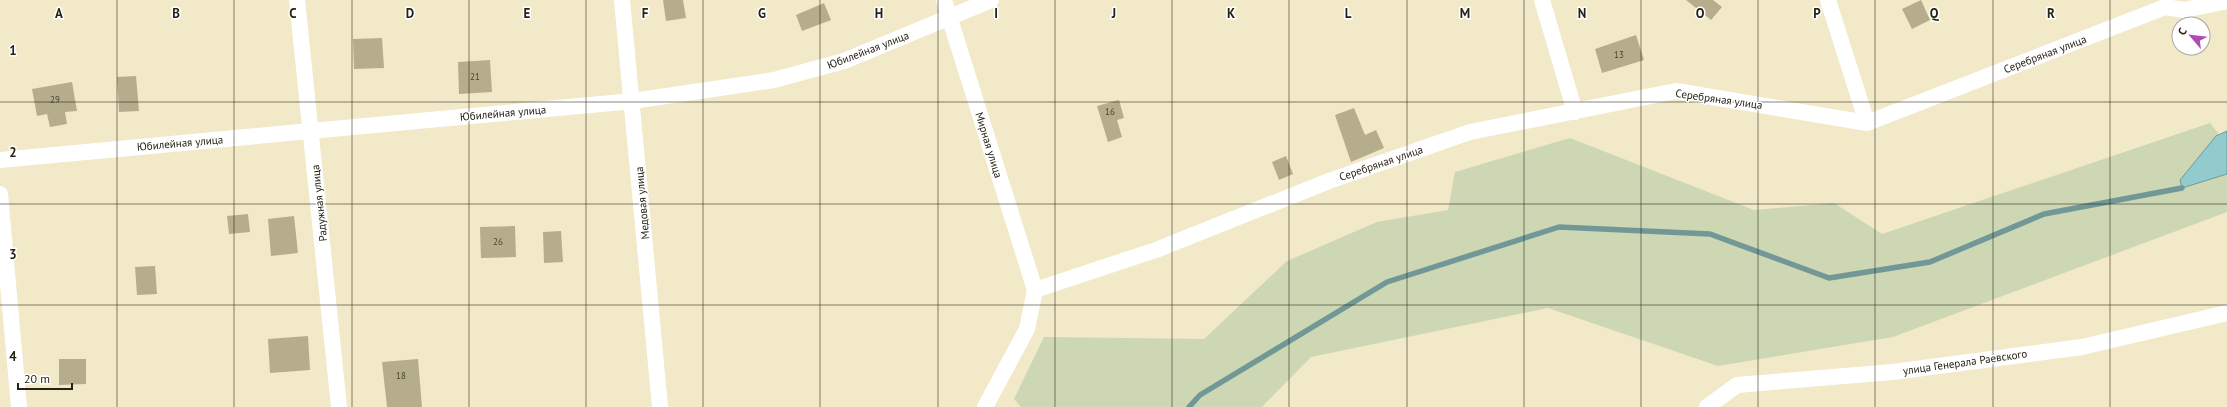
<svg xmlns="http://www.w3.org/2000/svg" width="2227" height="407" font-family="'PT Sans',sans-serif">
<style>
.green{fill:#cdd7b4}
.water{fill:#92cbce;stroke:#719896}
.lines{fill:none;stroke-linecap:round;stroke-linejoin:round}
.stream{stroke:#719896;stroke-width:5.5}
.building{fill:#b6ad8d}
.minor{stroke:#fff;stroke-width:16}
.grid{fill:none;stroke:#252215;stroke-width:1;stroke-opacity:0.55}
.labels{text-anchor:middle;stroke-width:3;stroke-linejoin:round;paint-order:stroke}
.number-label{font-size:9px;fill:#494533}
.street-label{font-size:11px;fill:#252215;stroke:#fff}
.grid-label{font-size:13px;text-anchor:middle;font-weight:bold;fill:#252215;stroke:#fff;stroke-width:3;stroke-linejoin:round;paint-order:stroke}
</style>
<rect width="100%" height="100%" fill="#f2e9c8"/>
<path class="green" d="M2210,123l17,21v68l-334,125 -175,29 -170,-58 -237,49 -49,50h-241l-7,-8 30,-62 160,2 83,-78 90,-39 71,-12 7,-38 115,-34 184,72 80,-7 48,31z"/>
<path class="water" d="M2227,131v43l-45,14 -2,-8 36,-44z"/>
<g class="lines">
<path class="stream" d="M1189,407l11,-12 187,-113 172,-55 151,7 119,44 101,-16 114,-48 138,-26"/>
</g>
<path class="building" d="M663,0h20l3,18 -20,3z
M1686,0h27l9,7 -11,13z
M1921,0l9,20 -18,9 -10,-20z
M824,3l7,17 -29,11 -6,-16z
M1636,35l8,25 -42,13 -7,-24z
M382,38l2,30 -30,1 -1,-30z
M490,60l2,32 -33,2 -1,-32z
M136,76l3,35 -20,1 -2,-35z
M72,82l5,29 -12,1 2,12 -17,3 -3,-13 -10,2 -5,-27z
M1119,100l5,18 -7,2 5,17 -14,5 -11,-36z
M1354,108l11,27 11,-5 8,18 -33,14 -16,-47z
M1286,156l7,18 -14,6 -7,-18z
M248,214l2,18 -21,2 -2,-18z
M294,216l4,37 -27,3 -3,-37z
M515,226l1,31 -35,1 -1,-31z
M561,231l2,31 -19,1 -1,-31z
M155,266l2,28 -20,1 -2,-28z
M308,336l2,34 -40,3 -2,-34z
M59,359h27v25l-27,1z
M418,359l4,48h-35l-5,-45z"/>
<g class="lines">
<path class="minor" d="M297,0l42,407
M622,0l38,407
M944,0l91,290
M1542,0l33,112
M1828,0l39,123
M0,160l633,-59 141,-21 70,-19 147,-61
M0,194l19,213
M985,407l42,-78 8,-39 121,-40 173,-69 141,-49 206,-41 191,32 298,-116 19,3 43,-9
M1707,407l30,-22 156,-13 189,-25 145,-34"/>
</g>
<path class="grid" d="M117,0v407M234,0v407M352,0v407M469,0v407M586,0v407M703,0v407M820,0v407M938,0v407M1055,0v407M1172,0v407M1289,0v407M1407,0v407M1524,0v407M1641,0v407M1758,0v407M1875,0v407M1993,0v407M2110,0v407M0,102h2227M0,204h2227M0,305h2227"/>
<g class="labels">
<g class="number-label">
<text x="1619" y="58">13</text>
<text x="475" y="80">21</text>
<text x="55" y="103">29</text>
<text x="1110" y="115">16</text>
<text x="498" y="245">26</text>
<text x="401" y="379">18</text>
</g>
<g class="street-label">
<text transform="translate(868 50) rotate(-21)" y="4">Юбилейная улица</text>
<text transform="translate(2045 54) rotate(-21)" y="4">Серебряная улица</text>
<text transform="translate(1719 99) rotate(8)" y="4">Серебряная улица</text>
<text transform="translate(503 113) rotate(-5)" y="4">Юбилейная улица</text>
<text transform="translate(180 143) rotate(-5)" y="4">Юбилейная улица</text>
<text transform="translate(989 145) rotate(73)" y="4">Мирная улица</text>
<text transform="translate(1381 163) rotate(-19)" y="4">Серебряная улица</text>
<text transform="translate(319 203) rotate(-96)" y="4">Радужная улица</text>
<text transform="translate(642 203) rotate(-95)" y="4">Медовая улица</text>
<text transform="translate(1965 362) rotate(-8)" y="4">улица Генерала Раевского</text>
</g>
</g>
<g class="grid-label">
<text x="59" y="18">A</text>
<text x="176" y="18">B</text>
<text x="293" y="18">C</text>
<text x="410" y="18">D</text>
<text x="527" y="18">E</text>
<text x="645" y="18">F</text>
<text x="762" y="18">G</text>
<text x="879" y="18">H</text>
<text x="996" y="18">I</text>
<text x="1114" y="18">J</text>
<text x="1231" y="18">K</text>
<text x="1348" y="18">L</text>
<text x="1465" y="18">M</text>
<text x="1582" y="18">N</text>
<text x="1700" y="18">O</text>
<text x="1817" y="18">P</text>
<text x="1934" y="18">Q</text>
<text x="2051" y="18">R</text>
<text x="13" y="55">1</text>
<text x="13" y="157">2</text>
<text x="13" y="259">3</text>
<text x="13" y="361">4</text>
</g>
<g transform="translate(2191 36) rotate(298)"><circle r="19" fill="#ffffff" stroke="#a8a7a1"/>
<path d="M0-3L7 15L0 10L-7 15Z" fill="#af4cb3"/>
<text y="-6" font-size="11" font-weight="bold" text-anchor="middle" fill="#252215">С</text>
</g>
<path d="M18 383v6h54v-6" fill="none" stroke="#252215" stroke-width="2"/>
<text x="24" y="383" font-size="12" fill="#252215" stroke="#ffffff" stroke-width="3" paint-order="stroke">20 m</text>
</svg>
